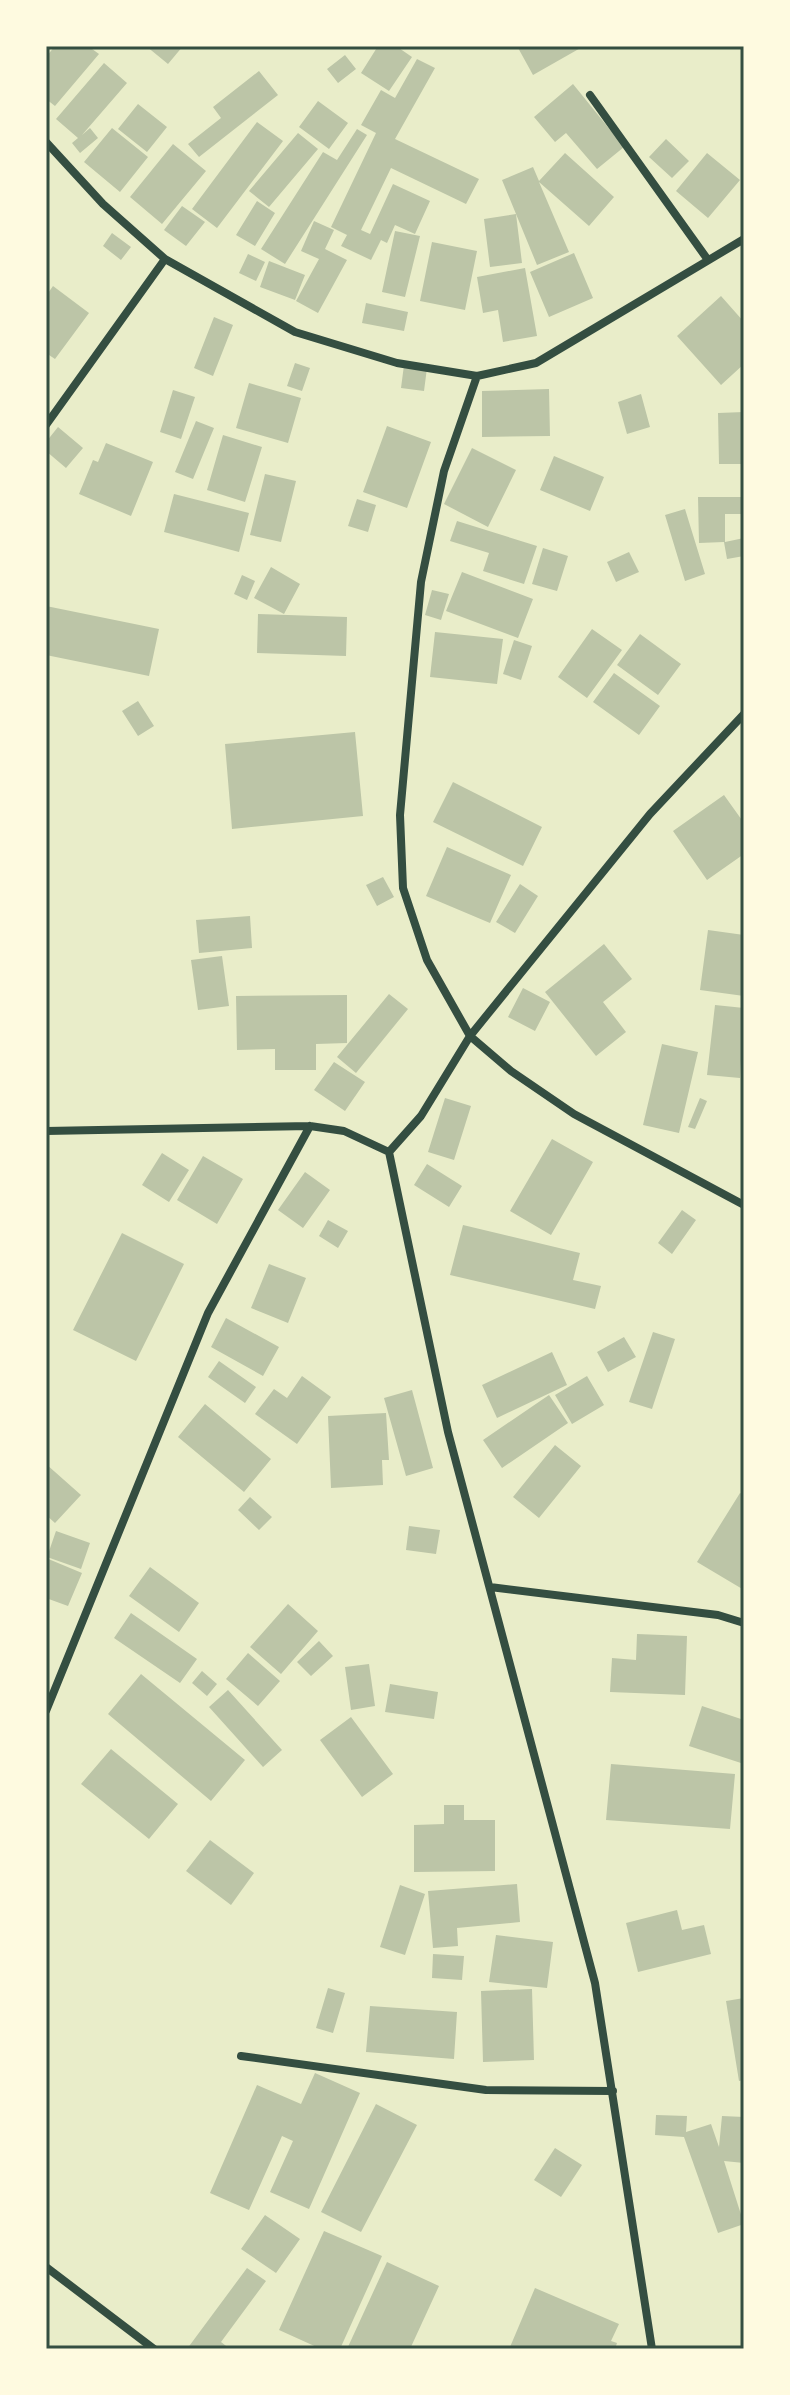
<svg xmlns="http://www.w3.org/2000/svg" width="790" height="2395" font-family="Arial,sans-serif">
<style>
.building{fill:#bcc5a7}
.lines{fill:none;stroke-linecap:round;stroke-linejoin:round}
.minor{stroke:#344e41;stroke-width:8}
.neatline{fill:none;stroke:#344e41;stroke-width:3}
</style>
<rect width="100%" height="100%" fill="#e9edc9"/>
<path class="building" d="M55,46h33l11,8 -44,52 -9,-7v-42z
M146,46h37l-15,18z
M378,46h18l16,11 -23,34 -28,-18z
M517,46h67l-51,29z
M345,55l11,14 -18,14 -11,-14z
M417,59l18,9 -40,71 84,40 -13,25 -75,-36 -30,62 9,4 23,-50 37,17 -15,33 -20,-9 -8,18 -6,-3 -10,20 -30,-14 6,-11 -16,-8 45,-94 -15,-8 20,-35 14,8z
M104,63l23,20 -45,52 8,-7 8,10 -18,15 -8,-10 6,-5 -22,-19z
M259,71l19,24 -79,62 -11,-13 33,-26 -8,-11z
M573,84l51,63 -27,22 -31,-36 -11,9 -21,-25z
M318,101l30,22 -19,26 -30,-22z
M138,104l29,23 -20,25 -29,-23z
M257,122l26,19 -66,87 -25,-19z
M112,128l36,29 -28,35 -36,-30z
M357,129l10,6 -82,129 -24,-15 62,-97 14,8z
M298,133l20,16 -49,58 -20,-16z
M666,139l23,22 -17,17 -23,-21z
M173,144l33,27 -44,53 -32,-27z
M565,153l49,44 -25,29 -50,-44 30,70 -32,13 -35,-85 31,-13 6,14z
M707,153l33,27 -32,38 -32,-27z
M257,201l18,12 -20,33 -19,-11z
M182,206l23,16 -19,24 -22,-16z
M516,214l6,49 -32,4 -6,-48z
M314,221l20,9 -9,19 22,11 -29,53 -22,-12 23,-42 -18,-8z
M395,231l25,5 -15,61 -23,-5z
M112,233l19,14 -10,13 -18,-14z
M432,242l45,9 -12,59 -45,-9z
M574,253l19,45 -44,19 -19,-45z
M248,254l17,8 -9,19 -17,-8z
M269,261l36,14 -10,25 -35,-13z
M525,268l12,68 -34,6 -5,-32 -15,3 -6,-36z
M53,286l36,27 -34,46 -9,-6v-57z
M721,296l23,26v42l-23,21 -44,-49z
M366,303l42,9 -4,19 -42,-8z
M214,317l19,8 -20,51 -19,-8z
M295,363l15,5 -8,23 -15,-5z
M404,365l23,3 -3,23 -23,-3z
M249,383l52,15 -13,45 -52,-15z
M549,389l1,47 -68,1v-46z
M173,390l22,7 -14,42 -21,-7z
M641,394l9,33 -23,7 -9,-32z
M744,412v52h-25l-1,-51z
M196,421l18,7 -21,51 -18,-7z
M387,426l44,16 -24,66 -44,-16z
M58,427l25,21 -17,20 -20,-17v-9z
M223,435l39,12 -17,55 -38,-12z
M106,443l47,19 -22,54 -52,-22 14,-34 5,2z
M472,448l44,22 -28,57 -44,-23z
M554,456l50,21 -14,34 -50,-21z
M265,474l31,7 -15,61 -31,-7z
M174,494l75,19 -10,39 -75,-20z
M698,497h46v17h-19v28l19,-4v18l-17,3 -3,-17 -25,1z
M357,499l19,6 -8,27 -20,-6z
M685,509l20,65 -20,7 -20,-66z
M457,521l80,25 -13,38 -41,-13 6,-18 -39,-12z
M543,548l25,8 -11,35 -25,-7z
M629,552l10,20 -23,10 -9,-20z
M271,567l29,17 -16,30 -30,-16z
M462,572l71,27 -15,39 -72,-27z
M242,575l13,6 -8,19 -13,-6z
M432,590l17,4 -8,26 -16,-5z
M46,606l113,23 -10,47 -103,-21z
M258,614l89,3 -1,39 -89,-3z
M592,629l30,21 -35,48 -29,-21z
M435,632l68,7 -6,45 -67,-7z
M640,634l41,30 -23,31 -41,-30z
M514,640l18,6 -11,34 -18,-6z
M614,673l46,33 -21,29 -46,-33z
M138,701l16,25 -16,10 -16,-25z
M355,732l8,84 -131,13 -7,-85z
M453,782l89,45 -19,39 -90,-44z
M724,795l20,28v31l-37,26 -34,-49z
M447,847l64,28 -21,48 -64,-27z
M383,877l11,20 -17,9 -11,-21z
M520,884l18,12 -23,37 -19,-11z
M250,916l2,32 -53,5 -3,-33z
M708,930l36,5v61l-44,-6z
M604,944l28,35 -29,23 23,30 -30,24 -51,-64z
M222,956l7,50 -31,4 -7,-50z
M523,988l27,14 -15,29 -27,-14z
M389,994l19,15 -52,64 -19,-16z
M347,995v48l-31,1v26h-41v-21l-38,1 -1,-54z
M715,1005l29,3 -4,70 -33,-3z
M662,1044l36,8 -19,81 -36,-8z
M334,1062l31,20 -20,29 -31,-21z
M445,1098l26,8 -17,54 -26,-8z
M700,1098l7,3 -12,28 -7,-2z
M552,1139l41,23 -42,73 -41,-24z
M162,1153l27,17 -20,32 -27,-17z
M203,1156l40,23 -26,45 -40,-24z
M427,1164l35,22 -13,21 -35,-22z
M305,1172l25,18 -27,38 -25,-18z
M682,1210l14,10 -24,34 -14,-11z
M328,1220l20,11 -10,17 -19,-12z
M463,1225l117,28 -7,27 28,6 -6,23 -145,-34z
M122,1233l62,31 -48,97 -63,-31z
M269,1264l37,14 -18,45 -37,-15z
M226,1318l53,29 -16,29 -52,-29z
M653,1332l22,7 -23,70 -23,-7z
M624,1337l12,20 -28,15 -11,-20z
M552,1352l15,33 -70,33 -15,-33z
M219,1361l37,26 -11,16 -37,-26z
M302,1376l29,21 -34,47 -42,-30 19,-25 13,9z
M587,1376l17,29 -32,19 -17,-29z
M412,1390l21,78 -27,8 -22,-78z
M549,1395l19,28 -66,45 -19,-28z
M205,1404l66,55 -27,33 -66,-55z
M386,1413l3,47h-7l1,25 -52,3 -3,-72z
M555,1445l26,21 -42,52 -26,-21z
M46,1464l35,31 -26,28 -9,-8z
M740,1493l4,2v95l-47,-28z
M250,1497l22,20 -13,13 -21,-20z
M409,1526l31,4 -4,24 -30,-4z
M56,1531l34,12 -9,26 -34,-12z
M46,1558l36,15 -14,33 -22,-8z
M150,1567l49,36 -20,29 -50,-36z
M288,1604l30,27 -37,43 -31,-27z
M131,1613l66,46 -17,24 -66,-45z
M637,1634l50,2 -2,59 -75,-3 2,-34 24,2z
M319,1641l14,15 -22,20 -14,-14z
M248,1653l32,28 -22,25 -32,-27z
M369,1664l6,42 -24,4 -6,-43z
M202,1671l15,13 -10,12 -15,-13z
M141,1674l104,86 -34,41 -103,-87z
M390,1684l48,8 -4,27 -49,-7z
M228,1690l54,60 -19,17 -54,-60z
M702,1706l42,14v44l-55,-18z
M351,1717l42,57 -31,23 -42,-57z
M111,1749l67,55 -29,35 -68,-55z
M611,1764l124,10 -5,55 -124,-9z
M444,1805h20v15h31v51l-81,1v-47l30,-1z
M210,1840l44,33 -23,32 -45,-34z
M517,1884l3,38 -63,6 1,18 -25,2 -5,-57z
M400,1885l25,9 -20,61 -25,-8z
M677,1910l5,20 22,-5 7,29 -73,18 -12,-49z
M496,1935l57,7 -6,46 -58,-6z
M433,1954l31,2 -2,24 -30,-2z
M328,1988l17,5 -12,40 -17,-5z
M532,1989l2,71 -51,2 -2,-71z
M744,1998v82l-5,1 -13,-80z
M370,2006l87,6 -3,47 -88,-7z
M315,2073l45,20 -51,116 -39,-17 23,-51 -11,-5 -33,74 -39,-17 47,-108 44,19z
M376,2104l41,21 -56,107 -40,-20z
M656,2115l31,1 -1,16 25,-8 8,23 3,-31 22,1v46l-20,-2 20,63 -26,9 -34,-96 -29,-2z
M555,2148l27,17 -21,32 -27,-17z
M265,2215l35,24 -24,34 -35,-24z
M324,2231l58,25 -42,93h-19l-42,-19z
M387,2262l52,24 -29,63h-63z
M247,2268l19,13 -45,61 9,7h-43z
M535,2288l84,36 -8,17 6,2 -2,6 -105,-2z"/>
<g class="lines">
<path class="minor" d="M590,95l118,165
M46,142l57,62 62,55 130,73 102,31 80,13 59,-13 208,-124
M477,376l-33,95 -23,111 -21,233 3,73 24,72 43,76 41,35 63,43 170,91
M46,425l119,-166
M46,1131l264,-5 34,5 45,21
M490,1587l228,28 26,8
M46,1711l162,-398 102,-187
M241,2056l245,34 127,1
M46,2267l108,82
M652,2349l-57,-366 -147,-551 -59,-280 32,-36 49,-80 38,-47 142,-175 94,-100"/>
</g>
<rect width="790" height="2395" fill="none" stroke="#fefae0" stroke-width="96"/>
<rect x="48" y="48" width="694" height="2299" class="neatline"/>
</svg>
